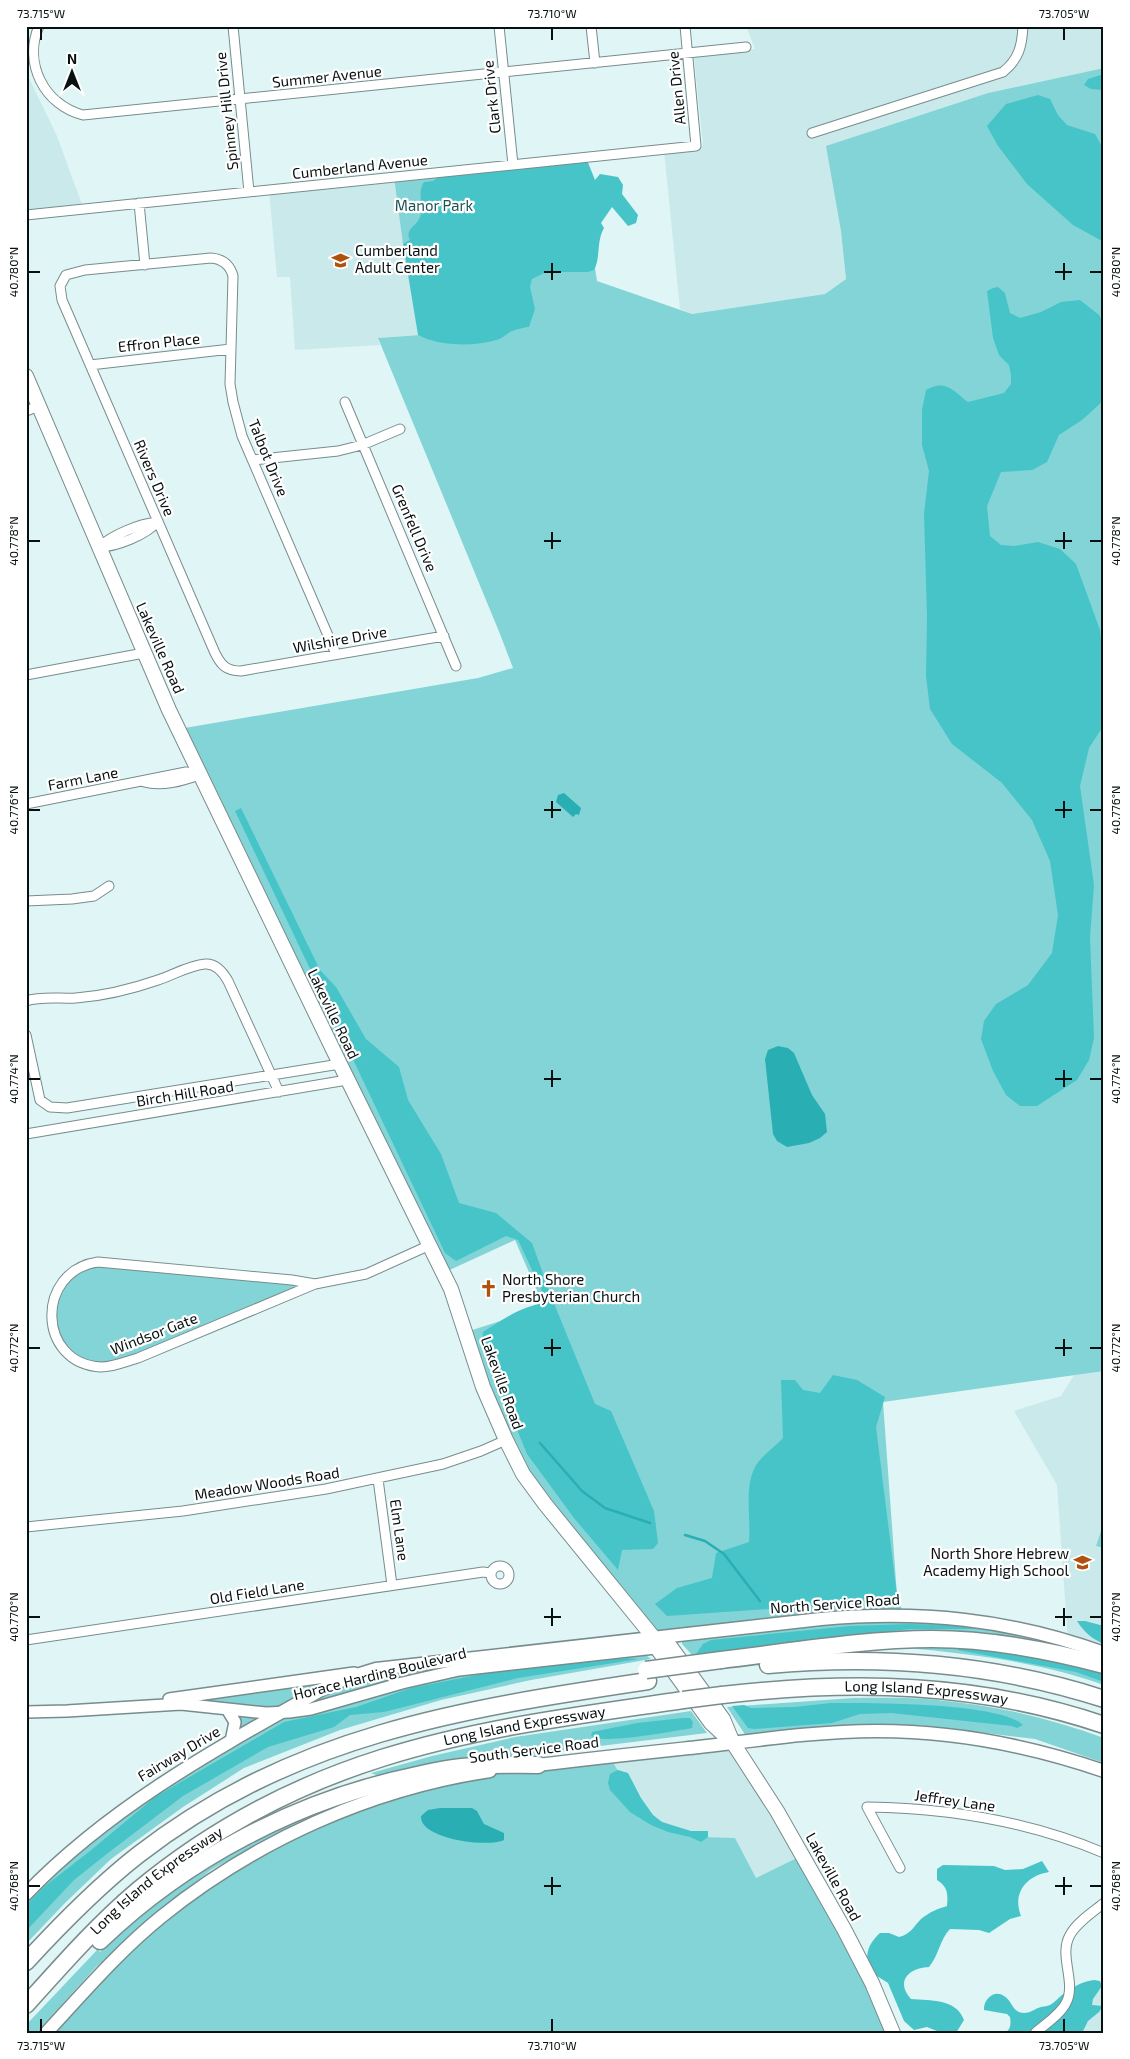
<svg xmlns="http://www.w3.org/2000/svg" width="1130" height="2059" font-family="'Exo 2',sans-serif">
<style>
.built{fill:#cae9ea}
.green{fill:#83d4d6}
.forest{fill:#46c4c8}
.water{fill:#29afb3}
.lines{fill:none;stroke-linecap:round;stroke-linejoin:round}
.stream{stroke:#29afb3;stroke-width:2.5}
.minor-casing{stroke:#788c8c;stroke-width:11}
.tertiary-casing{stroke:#788c8c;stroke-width:14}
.secondary-casing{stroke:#788c8c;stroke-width:15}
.primary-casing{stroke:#788c8c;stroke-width:16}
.motorway-casing{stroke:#788c8c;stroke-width:19}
.minor{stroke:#fff;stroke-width:9}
.tertiary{stroke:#fff;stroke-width:11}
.secondary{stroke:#fff;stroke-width:12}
.primary{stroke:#fff;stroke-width:14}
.motorway{stroke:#fff;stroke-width:16}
.motorway-bridge-casing{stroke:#788c8c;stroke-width:19;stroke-linecap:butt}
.motorway-bridge{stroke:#fff;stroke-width:16}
.ticks{fill:none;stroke:#081010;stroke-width:2}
.labels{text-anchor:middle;stroke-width:4.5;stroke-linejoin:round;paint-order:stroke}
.street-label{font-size:15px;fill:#081010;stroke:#fff}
.park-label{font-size:15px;fill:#1c5253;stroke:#fff}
.poi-label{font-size:15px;fill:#081010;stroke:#fff;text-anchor:start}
.neatline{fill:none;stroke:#081010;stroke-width:2}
.ticks-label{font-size:12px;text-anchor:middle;fill:#081010}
</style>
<rect width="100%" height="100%" fill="#e0f5f6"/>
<path class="built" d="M746,26h358v42l-116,25 -117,38 -30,100 5,48 -21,15 -133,20 -12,-5 -16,-158 39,-5 -9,-90 61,-7z
M26,72l31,64 27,74 -58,5z
M394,177l24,158 -40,3 2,7 -85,5 -5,-73h-13l-8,-87z
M1104,1371v282l-36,-12 -11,-156 -43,-74 47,-15 13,-21z
M735,1744l68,111 -47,23 -55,-41 -57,-22 -33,-56z
M1104,1986v47h-58l5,-5z"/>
<path class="green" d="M1104,68v1303l-221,31 14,193 7,20 -250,23 -131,-164 -57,-142 78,-25 -29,-67 -72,33 -264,-544 299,-51 35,-10 -13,-34 -122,-296 151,-11 -5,-53 71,-6 2,13 95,33 133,-20 21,-15 -5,-48 -15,-85 162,-53z
M464,170l9,64 -70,10 -9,-67z
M88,1264l227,20 -206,83 -30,-6 -26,-29 2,-38z
M1103,1525h1v23l-8,-2z
M909,1620l52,3 81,14 6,5 -59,-9 -48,-2 -249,24 -10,-11v-3l156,-18z
M956,1642l148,27v16c-70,-25 -147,-33 -220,-39z
M646,1655l5,4 -120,21 -90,20 -101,30 -96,38 -61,39 -72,52 -46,44 -39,41v-44l21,-22 103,-83 129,-76 149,-38 45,-9z
M458,1659l1,11 -160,41 -68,30 1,-26 -51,-18z
M853,1698c28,0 56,-1 84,2 56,5 114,18 167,38v25l-69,-24 -116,-14 -92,1 -81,10 -19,-29z
M691,1711l16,22 -148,18 -175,27 -13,-5 61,-17 83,-19z
M611,1759l33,56 57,22 34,1 21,40 47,-23 92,178h-846l66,-72 112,-89 120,-60 138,-38z
M362,1795l-87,39 -64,36 -52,41 -63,56 -60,66h-10v-8l72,-76 2,3c45,-45 99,-85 156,-114 33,-17 72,-29 106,-43z"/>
<path class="forest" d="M1104,74v16l-13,-1 -7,-4 4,-6z
M1038,95l12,4 8,16 9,10 28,9 9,16v92l-31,-17 -46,-41 -29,-38 -11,-20 19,-22z
M587,160l8,20 5,-6 18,3 5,8 -1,9 16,21 -2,8 -8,3 -16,-19 -11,16 3,5c-8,14 -3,29 -10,42l-6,2h-42l-14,7 -2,8 5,22 -6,18c-6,1 -13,2 -19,5 -5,3 -8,7 -14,8 -23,7 -57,6 -78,-5l-15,-91 7,-4c-6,-11 7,-14 10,-23 5,-11 -4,-23 4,-35l9,-1 8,-6z
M998,287l7,6 5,20 10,5 21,-6 20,-10 19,-2 19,15 5,9v76l-22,20 -23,15 -12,27 -15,8 -31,2 -14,34 3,30 11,9 13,1 24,-4 22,7 16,15 24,66 4,37v58l-15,23 -9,38 14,99 -4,52 4,101 -5,22 -12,20 -40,26h-17l-14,-11 -13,-24 -12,-32 3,-18 12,-17 32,-19 24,-32 6,-38 -8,-54 -18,-41 -30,-37 -50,-39 -22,-35 -4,-33 1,-60 -3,-102 5,-43 -7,-26v-35l4,-20c20,-11 26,0 42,12l36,-9 7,-9v-9l-2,-10 -10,-10 -6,-17 -6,-47 6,-3z
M241,808l79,162 16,17 30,52 33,28 9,33 33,54 18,49 37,10 36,30 21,58 42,103 16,7 43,100 4,32 -5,6 -31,1 -4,20 -44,-52 -47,-64 -45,-110 1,-12c23,-15 38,-25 64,-30l-29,-62 -12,-4 -50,25 -11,-8 -210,-442z
M833,1375l24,5 28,17 -9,30 21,168 -12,6 -218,15 -12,-12 22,-16 35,-10 4,-25 33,-11c2,-24 -5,-53 6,-75 6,-11 20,-20 28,-29l-2,-58h14l8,10 17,3z
M1077,1621h8l19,5v18c-12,-5 -20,-12 -27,-23z
M909,1624l43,1 24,4h-66l-214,25 7,-10 8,-4 139,-14z
M978,1646l106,21 20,6v9l-28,-10 -118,-22v-3z
M626,1658l13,1 -121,19 -134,34 -34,3 -16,12 -66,20 -85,49 -75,57 -34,27 -48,51v-26l19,-19 45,-35 65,-54 129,-75 72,-15 55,-19 81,-16z
M831,1703c36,0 168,-1 192,22l-6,3 -5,-2 -121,-13 -31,1 -28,9 -78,6 -6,-1 -16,-22 12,-1 7,3 43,-1z
M683,1718h7l3,4 -1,6c-18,3 -90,17 -101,8l1,-4 45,-9z
M618,1770l10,3 13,25 12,17 9,7 29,9h17v6l-7,5 -11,-5 -22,-5 -17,-7 -21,-13 -20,-22 -2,-7 2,-9z
M1042,1861l7,11c-23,4 -37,21 -28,44l-11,3 -21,14 -10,-3 -29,-1c-10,10 -11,26 -21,38 -20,1 -34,14 -18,32 19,2 45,-1 53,21l-8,13h-14l-15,-6 -13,3 -10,-9 -16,-38 -19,-12c-4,-16 -2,-26 11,-38h9l10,4c12,-3 14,-10 22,-18 9,-7 16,-10 26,-13 1,-12 1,-19 -10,-26v-11l6,-4 51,1 11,4 18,-1z
M1094,1980l6,1 2,5 -9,13 -1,6 11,1 -4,6 -11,9 -6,12h-77c6,-4 6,-10 5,-16l-3,-3 -23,-4c-1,-10 10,-21 20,-14 9,5 7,16 20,17 6,0 9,-3 14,-5 4,-2 8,-1 12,-3 4,-2 8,-7 12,-10 9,-7 21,-14 32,-15z"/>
<path class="water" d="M564,793l17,15 -2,7 -3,-1 -3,3 -17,-15 2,-7z
M778,1046l10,2 6,5 18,42 13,19 2,18 -7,6 -11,5 -22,4 -10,-6 -4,-7 -8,-75 3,-9z
M440,1808h32l5,3 7,13 20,9v7c-16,8 -85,-1 -83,-24l7,-6z"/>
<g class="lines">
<path class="stream" d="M540,1443l42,48 23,17 45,15
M685,1535l20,6 19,13 36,47"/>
<defs>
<path id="minor" d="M39,26c-16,37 5,79 44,89l663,-68
M233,26l16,166
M499,26l14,139
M591,26l4,37
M812,133l191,-61c16,-13 19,-26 20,-46
M139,203l6,62
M26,215l670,-69 -11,-120
M90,365l141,-16
M345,402l111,264
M26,411l13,-5
M253,460l85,-9 24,-6 38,-16
M157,522c-11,13 -41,25 -58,25 14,-12 39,-23 58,-25z
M336,654l-94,-218 -9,-34 -3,-18 3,-108c-3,-11 -10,-17 -22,-18l-126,12 -19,5 -6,11 2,14 153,353c6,12 11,18 26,18l203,-35
M26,675l118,-22
M26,804l160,-32 13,3c-17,6 -37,12 -55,7
M26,901l46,-2 22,-3 15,-10
M26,1001c15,-5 34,-2 50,-3 27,-2 56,-9 82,-18 15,-5 32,-15 47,-16 11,-1 18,8 23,17l51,111
M26,1035l14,65 10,7 17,1 273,-44
M26,1134l321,-54
M98,1262l194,18 23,4 -177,74c-11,3 -24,9 -37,9 -64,-3 -66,-96 -3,-105z
M315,1284l51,-10 64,-29
M378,1479l14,106
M26,1527l157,-16 143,-22 117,-25 38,-13 25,-11
M491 1575a9 9 0 1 1 18 0a9 9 0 1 1-18 0Z
M26,1640l457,-68 8,1
M900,1868l-33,-61c82,1 161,14 237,46
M1035,2033c10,-9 25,-18 31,-30 11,-21 -8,-47 4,-68 7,-13 23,-23 34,-32"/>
<path id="tertiary" d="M169,1699l185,-26
M227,1709l8,13 -4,19
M26,1712l41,-1 114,-7 85,9 23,-1 22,-3 91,-26 57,-13 205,-23"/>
<path id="secondary" d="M530,1766c56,-7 113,-13 169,-19 59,-7 119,-16 178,-16 77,0 154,15 227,40
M26,1894c85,-88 190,-145 295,-204l26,-12 29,-9 445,-50c99,-9 189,0 283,34
M46,2033c37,-40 73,-82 115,-116 94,-76 209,-128 329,-146"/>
<path id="primary" d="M26,376l143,334 171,354 111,225 32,98 23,53 17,34 22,30 109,134 16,8 53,73 10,24 44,68 67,118 28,54 21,50
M654,1638l2,9 55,76 17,16"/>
<g id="motorway">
<path d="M721,1660c68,-8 143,-21 211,-21 58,0 116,11 172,26"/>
<path d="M768,1665c113,-10 228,-1 336,34"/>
<path id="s1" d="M722,1695c131,-15 255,-13 382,30"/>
<path d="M100,1941c86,-83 200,-142 317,-166 18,-4 37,-8 56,-9 21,-2 43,-1 65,-1"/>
<path d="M26,1962c35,-38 71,-75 112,-107 155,-120 322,-146 510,-174"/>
<path id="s2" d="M26,2005c36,-40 71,-80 111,-114 72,-60 156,-105 245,-133 98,-31 200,-43 301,-58"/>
</g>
</defs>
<use href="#minor" class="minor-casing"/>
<use href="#tertiary" class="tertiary-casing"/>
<use href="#secondary" class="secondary-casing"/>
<use href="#primary" class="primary-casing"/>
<use href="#motorway" class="motorway-casing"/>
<use href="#minor" class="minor"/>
<use href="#tertiary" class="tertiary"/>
<use href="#secondary" class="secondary"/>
<use href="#primary" class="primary"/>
<use href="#motorway" class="motorway"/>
<defs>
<path id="motorway-bridge" d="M646,1670l75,-10
M683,1700l39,-5"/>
</defs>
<use href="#motorway-bridge" class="motorway-bridge-casing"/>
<use href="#motorway-bridge" class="motorway-bridge"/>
</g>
<path class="ticks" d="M41,28v12M552,28v12M1064,28v12M552,263v17M1064,263v17M28,272h12M544,272h17M1055,272h17M1090,272h12M552,532v17M1064,532v17M28,541h12M544,541h17M1055,541h17M1090,541h12M552,801v17M1064,801v17M28,810h12M544,810h17M1055,810h17M1090,810h12M552,1070v17M1064,1070v17M28,1079h12M544,1079h17M1055,1079h17M1090,1079h12M552,1339v17M1064,1339v17M28,1348h12M544,1348h17M1055,1348h17M1090,1348h12M552,1608v18M1064,1608v18M28,1617h12M544,1617h17M1055,1617h17M1090,1617h12M552,1877v18M1064,1877v18M28,1886h12M544,1886h17M1055,1886h17M1090,1886h12M41,2019v13M552,2019v13M1064,2019v13"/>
<defs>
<symbol id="school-bare" viewBox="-9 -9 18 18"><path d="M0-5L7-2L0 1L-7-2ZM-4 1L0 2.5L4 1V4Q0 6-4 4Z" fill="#b1510e" stroke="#fff" stroke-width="2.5" paint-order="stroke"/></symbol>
<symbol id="church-bare" viewBox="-9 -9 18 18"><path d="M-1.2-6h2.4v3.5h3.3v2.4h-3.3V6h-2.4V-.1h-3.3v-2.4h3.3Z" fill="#b1510e" stroke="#fff" stroke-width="2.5" paint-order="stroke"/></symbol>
</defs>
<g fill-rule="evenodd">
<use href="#school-bare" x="328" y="248" width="25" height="25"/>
<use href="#church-bare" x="476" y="1276" width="25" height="25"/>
<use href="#school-bare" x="1070" y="1550" width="25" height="25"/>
</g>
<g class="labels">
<g class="street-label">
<text transform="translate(327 77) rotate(-6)" y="5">Summer Avenue</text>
<text transform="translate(677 88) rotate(-96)" y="5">Allen Drive</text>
<text transform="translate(492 97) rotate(-96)" y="5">Clark Drive</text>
<text transform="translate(227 111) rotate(-96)" y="5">Spinney Hill Drive</text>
<text transform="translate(360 167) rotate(-6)" y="5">Cumberland Avenue</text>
<text transform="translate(159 343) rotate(-6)" y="5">Effron Place</text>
<text transform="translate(268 458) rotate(68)" y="5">Talbot Drive</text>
<text transform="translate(154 478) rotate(67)" y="5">Rivers Drive</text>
<text transform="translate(414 528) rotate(67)" y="5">Grenfell Drive</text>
<text transform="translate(340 640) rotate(-10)" y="5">Wilshire Drive</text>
<text transform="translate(160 648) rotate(66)" y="5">Lakeville Road</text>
<text transform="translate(83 779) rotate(-11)" y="5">Farm Lane</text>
<text transform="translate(333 1014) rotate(64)" y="5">Lakeville Road</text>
<text transform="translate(185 1094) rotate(-9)" y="5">Birch Hill Road</text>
<text transform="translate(154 1334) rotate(-21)" y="5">Windsor Gate</text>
<text transform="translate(502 1383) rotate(70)" y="5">Lakeville Road</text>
<text transform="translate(267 1484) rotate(-9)" y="5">Meadow Woods Road</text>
<text transform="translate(399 1530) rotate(82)" y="5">Elm Lane</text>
<text transform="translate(257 1592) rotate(-9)" y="5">Old Field Lane</text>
<text transform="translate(835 1604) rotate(-4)" y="5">North Service Road</text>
<text transform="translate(380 1674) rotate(-14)" y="5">Horace Harding Boulevard</text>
<text dy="5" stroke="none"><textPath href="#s1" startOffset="205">Long Island Expressway</textPath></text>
<text dy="5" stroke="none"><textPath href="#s2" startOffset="586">Long Island Expressway</textPath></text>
<text transform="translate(534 1750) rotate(-7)" y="5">South Service Road</text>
<text transform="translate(179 1754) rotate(-31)" y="5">Fairway Drive</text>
<text transform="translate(955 1801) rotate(8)" y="5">Jeffrey Lane</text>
<text transform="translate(833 1877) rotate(61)" y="5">Lakeville Road</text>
<text dy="5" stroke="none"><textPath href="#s2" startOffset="181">Long Island Expressway</textPath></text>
</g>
<g class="park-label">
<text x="434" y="211">Manor Park</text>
</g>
<g class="poi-label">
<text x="355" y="256">Cumberland<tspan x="355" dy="17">Adult Center</tspan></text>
<text x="502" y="1285">North Shore<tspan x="502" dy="17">Presbyterian Church</tspan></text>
<text x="1069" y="1559" text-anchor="end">North Shore Hebrew<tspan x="1069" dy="17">Academy High School</tspan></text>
</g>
</g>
<rect width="1130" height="2059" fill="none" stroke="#ffffff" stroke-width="55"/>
<g transform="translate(72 72)" stroke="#ffffff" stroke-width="4" paint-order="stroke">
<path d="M0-4L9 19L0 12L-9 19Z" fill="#081010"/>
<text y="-8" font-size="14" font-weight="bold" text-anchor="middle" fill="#081010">N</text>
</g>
<rect x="28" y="28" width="1074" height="2004" class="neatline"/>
<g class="ticks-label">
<text x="41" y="18">73.715°W</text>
<text x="552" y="18">73.710°W</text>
<text x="1064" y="18">73.705°W</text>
<text transform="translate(14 272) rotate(-90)" y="4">40.780°N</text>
<text transform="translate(1116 272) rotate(-90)" y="4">40.780°N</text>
<text transform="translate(14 541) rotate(-90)" y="4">40.778°N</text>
<text transform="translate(1116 541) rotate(-90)" y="4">40.778°N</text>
<text transform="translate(14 810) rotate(-90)" y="4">40.776°N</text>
<text transform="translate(1116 810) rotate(-90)" y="4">40.776°N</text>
<text transform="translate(14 1079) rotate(-90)" y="4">40.774°N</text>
<text transform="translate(1116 1079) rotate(-90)" y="4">40.774°N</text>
<text transform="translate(14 1348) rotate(-90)" y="4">40.772°N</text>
<text transform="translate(1116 1348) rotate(-90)" y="4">40.772°N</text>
<text transform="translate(14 1617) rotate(-90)" y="4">40.770°N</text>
<text transform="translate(1116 1617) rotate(-90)" y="4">40.770°N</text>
<text transform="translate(14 1886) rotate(-90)" y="4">40.768°N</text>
<text transform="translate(1116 1886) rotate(-90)" y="4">40.768°N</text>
<text x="41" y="2050">73.715°W</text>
<text x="552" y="2050">73.710°W</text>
<text x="1064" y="2050">73.705°W</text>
</g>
</svg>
